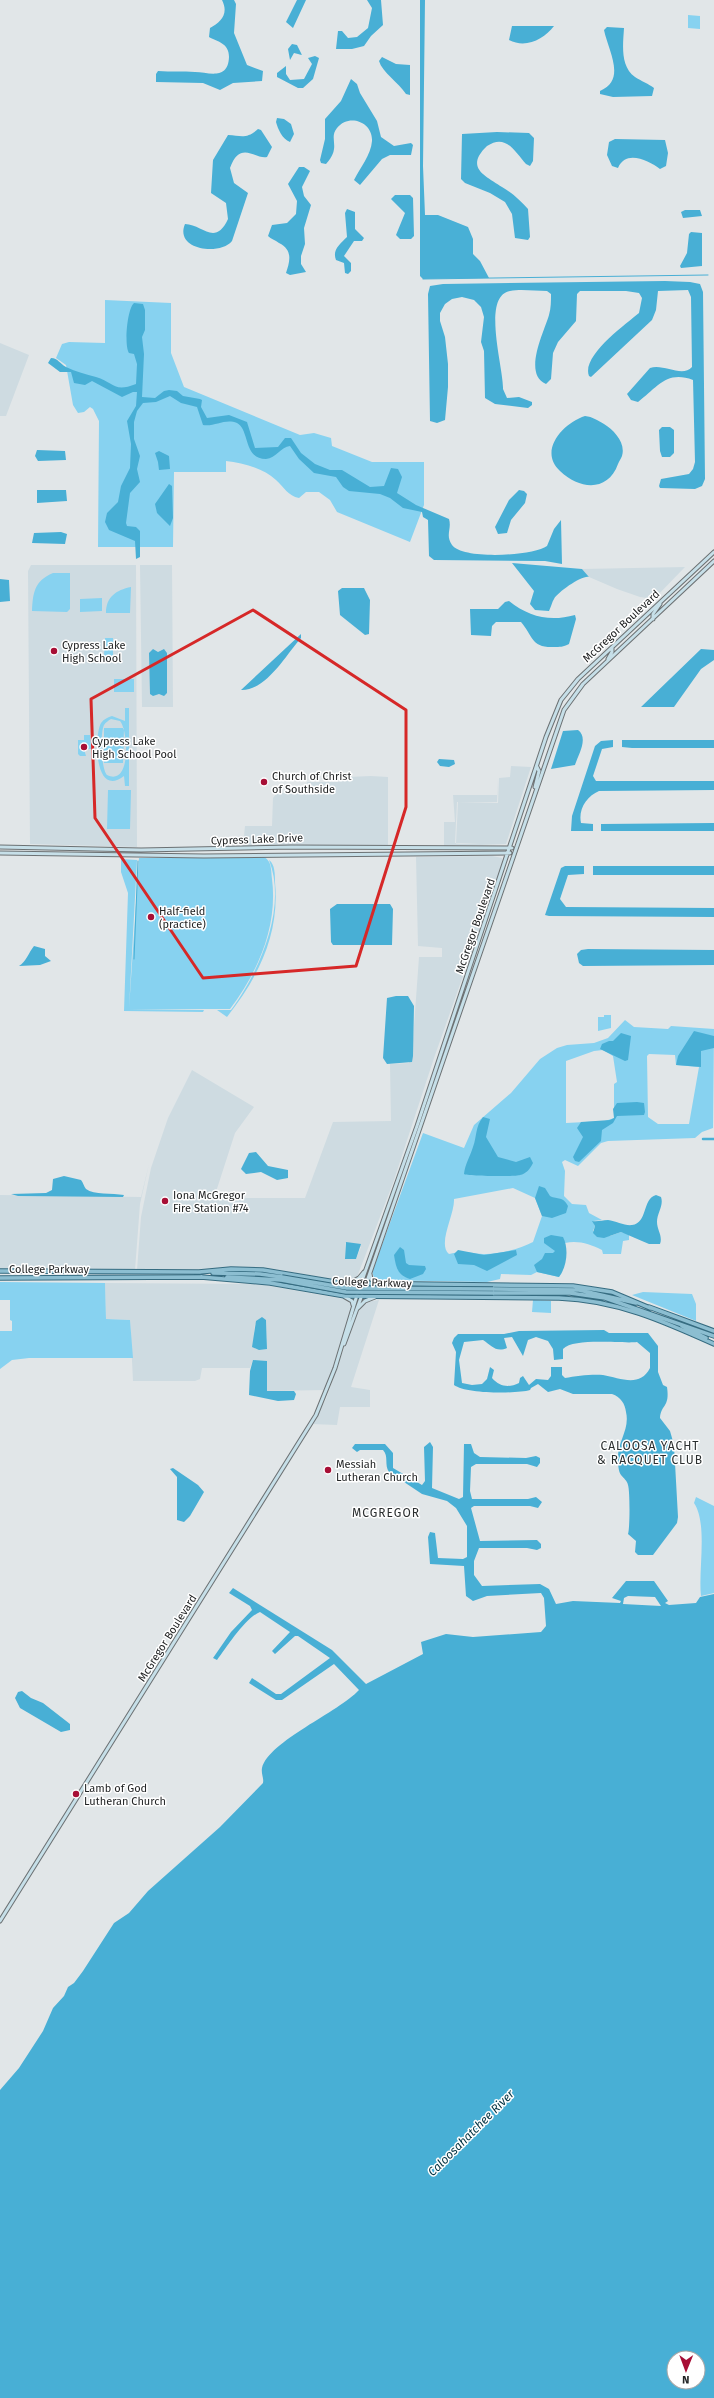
<svg xmlns="http://www.w3.org/2000/svg" width="714" height="2398" font-family="'Fira Sans',sans-serif">
<style>
.built{fill:#cedbe1;fill-rule:evenodd}
.green{fill:#87d2f0;fill-rule:evenodd}
.forest{fill:#49b0d6}
.water{fill:#48afd5;fill-rule:evenodd}
.lines{fill:none;stroke-linecap:round;stroke-linejoin:round}
.stream{stroke:#48afd5;stroke-width:1}
.canal{stroke:#48afd5;stroke-width:2.5}
.secondary-casing{stroke:#6c7173;stroke-width:5}
.primary-casing{stroke:#366c81;stroke-width:5.5}
.secondary{stroke:#c6dfe8;stroke-width:3}
.primary{stroke:#8cbed1;stroke-width:3.5}
.primary-bridge-casing{stroke:#366c81;stroke-width:5.5;stroke-linecap:butt}
.primary-bridge{stroke:#8cbed1;stroke-width:3.5}
.marked{fill:none;stroke:#d62828;stroke-width:3;stroke-linejoin:round}
.poi-dot{fill:#a70e35;stroke:#fff;stroke-width:1.5}
.labels{text-anchor:middle;stroke-width:3;stroke-linejoin:round;paint-order:stroke}
.street-label{font-size:11px;fill:#222425;stroke:#fff}
.poi-label{font-size:11px;fill:#222425;stroke:#fff;text-anchor:start}
.neighbourhood-label{font-size:12px;letter-spacing:1px;fill:#2b2f30;stroke:#fff}
.water-label{font-size:12px;font-style:italic;fill:#013241;stroke:#fff}
</style>
<rect width="100%" height="100%" fill="#e1e6e8"/>
<path class="built" d="M0,343l29,12 -23,61h-6z
M31,565h105l1,282 -107,-3 -2,-273z
M140,565h32l1,142h-31z
M685,567l-31,32 -14,-2 -23,-8 -28,-12 -7,-8z
M511,766l20,1 -25,77h-50l2,-42 40,1 1,-25 11,-1z
M371,776l17,1v68l-145,1 2,-20h27l1,-28 4,-5 29,1 1,-12h31l10,-5z
M498,778l-1,24h-40l-2,41 50,2 -61,1v-24h11l-2,-27h44z
M492,856l10,2 1,5 -69,195 -41,125 -36,94 -13,4 -71,-12 -21,-1 -115,2 4,-53 10,-49 17,-50 24,-48 62,37 -19,26 -21,65h91l28,-76 58,-1 -1,-57 19,-1 4,-23 6,-83h23v-9l-24,-2 -2,-89zM345,1243l16,4 -5,12h-11z
M149,1164l-9,40 -5,66 -135,-1v-74l141,2z
M105,1283l154,1 90,16 3,7 -26,83 -59,1 -1,-30 -13,-1 -3,8h-48l-2,11 -5,2h-62l-3,-61 -24,-1zM266,1320l1,18v11l-13,-17 1,-8z
M379,1300l-28,87 19,3v17h-30l-3,18 -25,-1 14,-25 30,-85 10,-12z"/>
<path class="green" d="M688,15l12,1v13l-12,-1z
M105,300l66,3v50l13,34 116,48 14,-2 17,5 1,8 40,16h52v43l-14,37 -73,-30 -7,-12 -11,-8h-13l-7,6c-11,-2 -15,-11 -23,-18 -13,-12 -33,-17 -50,-19v11h-52l-1,75h-75l1,-126 -6,-12 -3,-2 -6,5 -6,1 -5,-8 -7,-40 -10,-7 6,-14 7,-2 36,1z
M53,573h17v36l-3,3 -35,-1c1,-18 2,-30 21,-38z
M131,587l-1,26h-24c0,-16 10,-23 25,-26z
M102,598v13l-22,1v-13z
M105,638h8v18h-9z
M114,679h20v13h-20z
M125,708h4v78h-4l-1,-10c-30,23 -30,-41 -23,-53 3,-4 7,-6 11,-7l13,5zM111,719l9,2c8,8 12,66 -13,54 -6,-6 -7,-42 -3,-50 2,-3 4,-4 7,-6z
M104,728h20l-1,35h-19z
M84,735h6l1,14h-7l2,7h-6l-2,-2v-14h6z
M108,790h23l-1,39h-23z
M264,857c8,4 7,14 8,22 6,47 -14,93 -42,130h-101l10,-151z
M121,859l16,1 -8,149 75,1 -1,2 -79,-1 4,-118 -7,-21z
M269,860c6,4 6,15 6,22 5,52 -17,96 -48,135l-10,-7h14c28,-38 57,-102 38,-150z
M604,1015h7v13l-13,3v-14h6z
M625,1020l9,7 34,2 3,-3 43,3 -1,99 -11,4 -7,6 -87,3 -7,2 -23,23 -13,-6 -3,2 3,9 -1,25 8,8 14,1 3,8 13,7 -9,1 2,5 -2,5 17,5 11,-4 8,2v6l-6,1 -2,13h-18l-1,-4c-12,-6 -24,-10 -37,-7v19l-6,15 -22,-5 -6,3 -30,-1 -1,5 -13,3 -112,-2 -3,-8 51,-139 41,15 10,-23 37,-32 29,-34 17,-11 10,-3 27,-2 14,-5zM603,1050l10,6 4,26 -3,2v34l-9,3 -39,2v-62l28,-10zM649,1054l26,1 1,10 23,2 -10,57h-31l-10,-7 -1,-61zM513,1188l22,10 7,18 -9,26c-13,7 -36,13 -50,12 -17,-1 -16,-4 -34,0 -12,-10 6,-40 5,-55z
M0,1282l105,1 1,36 24,1 3,38h-104l-17,2 -12,9v-38h12v-10l-2,-1v-20h-10z
M643,1292l49,2 4,10v17l-64,-26z
M533,1300l18,1v12l-19,-1z
M696,1497l18,9v87l-13,3c-3,-26 7,-72 -7,-93z"/>
<path class="forest" d="M420,0h5l-2,166 2,49h13l30,12 5,12v15l7,7 9,17 -66,1 -3,-3z
M512,563l70,6 7,8c-7,-2 -31,15 -35,22 -2,3 -3,8 -5,12l-14,-1 -5,-6 4,-13z"/>
<path class="water" d="M222,0h12l2,4 -2,29 13,32 16,6 -1,10 -29,2 -13,7 -17,-7 -47,-1v-8l2,-3c13,1 25,0 37,1 13,0 33,9 34,-15 0,-14 -11,-15 -20,-20l1,-9c11,-6 19,-14 12,-28z
M297,0h9l-13,28 -7,-6z
M367,0h14l2,25 -12,11 -7,10 -12,3h-16l2,-18h4l6,7 9,-1 11,-9 4,-20z
M512,26h42c-10,13 -28,23 -45,14z
M607,27l17,1c-1,17 -4,38 11,49 6,4 14,7 19,11l-2,8 -39,1 -13,-3v-3c27,-11 8,-41 4,-61z
M292,44l5,1 5,10 -8,-2 -4,7 -2,-11z
M315,56l4,2 -6,21 -10,9h-5l-21,-11v-4l9,-7v8l4,6 14,-1 8,-15 -4,-6z
M382,57l14,7 14,1v30l-4,-1c-7,-11 -24,-22 -27,-33z
M351,79l6,5 3,9 17,28 4,16 13,9 17,-3 2,2 -2,10h-21l-8,4 -22,26 -6,-5c6,-12 17,-25 18,-39 1,-19 -23,-28 -35,-13 -9,11 5,19 -11,36l-5,-1 -1,-3 5,-21v-20l16,-18z
M277,118l7,1 7,5 3,10 -4,8c-8,-3 -12,-13 -14,-20z
M258,129l3,1 11,17 -5,10c-11,3 -27,-18 -37,11l4,15 14,10 -16,48c-12,15 -58,9 -47,-17 17,0 30,23 43,-5l-2,-16 -15,-10 2,-33 15,-25c14,1 19,4 30,-6z
M497,132l32,1 5,5 -1,23 -3,5 -4,-2c-11,-12 -20,-31 -39,-18 -23,22 -1,30 15,41 9,5 19,14 26,22l2,28 -2,3 -13,-2 -3,-24 -7,-12 -15,-9 -25,-10 -4,-4 1,-45z
M615,139l50,1 3,13 -2,13 -6,3c-11,-8 -34,-20 -42,-1l-6,-2 -5,-11 2,-13z
M299,167h5l6,4 -8,16 2,9 7,9 -7,23 1,16 -4,12v8l5,8 -16,3 -4,-2c4,-12 7,-23 -7,-30 -4,-3 -8,-4 -11,-7l4,-11 15,-2 9,-9 1,-13 -9,-17z
M395,195h15l3,3 1,38 -3,3h-11l-4,-4 9,-22 -14,-14z
M347,209l8,3v17l9,9 -2,3h-8l-10,15 7,7v8l-3,3 -3,-1 -1,-10 -8,-3c-4,-10 4,-16 11,-23l-2,-24z
M685,210h15l2,6 -19,2 -2,-6z
M691,232l11,1v33l-21,2 -1,-2 7,-13 2,-19z
M665,281l25,1 10,2 3,8 2,187 -3,7 -7,3 -35,-1 -1,-2 2,-7 28,-5 4,-5 2,-7 -2,-82c-27,-10 -36,8 -55,22l-7,-2 -4,-6 23,-26c13,-5 32,10 42,-1l-1,-70 -3,-7 -30,1 -2,19 -4,10 -61,57 -2,-1c-8,-20 37,-52 50,-63l3,-15 -3,-5 -13,-2h-46l-3,3 -1,27 -18,21 -5,11 -2,26 -5,5c-24,-10 -1,-54 3,-69 2,-7 2,-14 2,-21l-4,-3c-12,0 -26,-2 -37,0 -29,5 -6,78 -7,98l4,9 12,-1 13,5v3l-4,3 -33,-4 -10,-6 -1,-47 -3,-9 3,-25 -3,-10 -7,-7 -12,-3 -10,2 -7,5 -5,9v8l5,16 3,27v23l-3,33 -8,3 -7,-2 -2,-127 2,-8 13,-2z
M134,303l9,1 2,6v20l-3,7 2,17 -2,43 13,1 9,-7 5,-1 8,1 6,5 17,3 2,1 -1,7 6,11 22,-3 18,7 8,26 23,-1 7,-9h6l10,15 14,11 15,6h12l28,17 14,-1 7,-18 7,1 4,8 -5,16 19,12 33,14c3,10 -4,16 3,26 11,15 81,11 95,1l7,-17 7,-9 1,44 -17,-3 -111,-1 -5,-4 -1,-36 -5,-3 -1,-5 -19,-4 -13,-10 -10,-4 -31,-3 -6,-4 -7,-10 -22,-4 -15,-14 -9,-13c-9,1 -14,12 -24,13 -23,0 -16,-29 -29,-36 -12,-5 -22,4 -34,2l-6,-18 -16,-4 -11,-7 -14,6 -13,1 -6,8 -3,11v17l6,17 -3,13 3,13 -10,11 -4,30 1,3 9,1 4,4v26l-4,2 -1,-18 -26,-11 -4,-8 2,-9 11,-11 3,-16 9,-18 1,-24 -4,-23 9,-15 1,-14h-4l-11,5 -30,-16 -7,4 -11,-2 -3,-11h-11l-12,-9 3,-5c7,0 9,6 15,9 10,5 20,7 30,10 18,5 17,16 40,7l1,-20 -3,-10 -5,-1c-5,-7 -2,-44 5,-50z
M585,416c8,1 12,4 19,8 10,6 22,19 18,32 -1,3 -3,5 -4,8 -10,28 -38,26 -58,7 -22,-20 3,-48 25,-55z
M662,427h8l4,3v23l-4,4h-8l-2,-6 -1,-21z
M37,450l28,1 1,9 -28,1 -3,-5z
M159,451l10,5 1,13 -11,1 -1,-8 -3,-9z
M169,484l3,2 1,32 -3,8 -13,-13 -2,-9z
M37,490h29l1,11 -30,2z
M519,490l5,1 3,3 -2,9 -14,17 -4,13 -9,1 -3,-7 14,-27z
M61,532l6,2 -2,10 -33,-1 2,-10z
M0,579l9,1 1,21 -10,1z
M342,588h22l6,12 -1,34 -4,1 -25,-20 -2,-24z
M509,601c20,16 41,21 66,14l1,4 -7,25c-6,3 -9,3 -15,3 -23,1 -21,-11 -33,-25h-25l-4,4 -1,10 -20,-1 -1,-26h28l7,-7z
M301,634v4c-15,17 -35,53 -60,52z
M153,649l5,3 6,-3 3,4v40l-3,3 -5,-2 -6,2 -3,-2 -1,-41z
M701,649l13,1v10l-13,9 -27,38h-33z
M578,730c11,8 0,25 -3,35l-24,4 12,-38z
M613,740v7l-11,2 -9,27 3,5h118v9l-115,1c-12,5 -21,18 -18,32l12,1v7h-22l1,-15 23,-70 6,-5z
M622,740h92v8h-82l-10,-1z
M439,759l15,1 1,4 -6,3 -9,-1 -3,-4z
M714,823v8h-113v-7z
M565,866h19v8l-16,1 -8,24 6,8 148,1v9l-165,-1 -4,-1 16,-47z
M593,866h121v9h-121z
M337,904h53l3,5 -1,36h-59l-2,-3 -1,-33z
M34,946l11,3v7l6,5 -11,4 -21,1c7,-4 10,-14 15,-20z
M588,949l126,1v15l-131,1 -4,-3 -2,-9 4,-4z
M396,996h12l6,10 -1,50 -1,6 -25,2 -4,-6 4,-60z
M694,1031l20,5v12l-13,3v16l-25,-2 2,-9z
M621,1033l10,3 -3,24 -3,1 -25,-12 2,-5 7,-3h4z
M637,1102l7,1 1,9 -1,3 -27,1 -4,7 -11,7 -1,11 -22,21 -4,-1 -2,-4 10,-20 -6,-9 4,-6 29,-2 4,-2 -1,-9 4,-6z
M483,1117l7,2 -4,18 12,20 18,5 14,-5 3,6c-3,6 -7,11 -13,12 -6,2 -54,1 -56,-1 1,-10 6,-17 9,-27 4,-11 2,-20 10,-30z
M256,1152l12,14 20,4v8l-11,2 -16,-8 -15,2 -5,-5 8,-16z
M64,1176l17,4c2,2 3,7 5,9 8,6 26,4 38,6l-1,2 -105,-1 -7,-2 35,-1 6,-3 1,-11z
M539,1186l6,2 5,8c8,4 13,0 18,10l-2,7 -14,5 -10,-2 -7,-18z
M656,1195l5,2c3,9 -4,16 -4,25 0,8 6,14 3,22h-11l-28,-12 -17,6 -7,-1 -4,-4 2,-7 -3,-5c6,1 10,-1 16,-1 8,1 17,6 24,5 16,-2 10,-26 24,-30z
M551,1235l12,2c6,11 4,30 -4,40l-22,-5 -3,-7 8,-6 3,-6h8l2,-2 -11,-8v-5z
M346,1242l15,2 -5,15h-11z
M400,1247l4,3 2,13 3,2 16,1 1,3 -3,5 -13,5c-13,-4 -14,-12 -16,-24z
M458,1250l26,5 32,-5 1,5 -30,16 -13,-6 -16,-1 -4,-10z
M262,1317l4,3 1,29 -8,1 -7,-3 4,-26z
M604,1330l5,3h39l10,13v26l5,13 4,2c3,21 -6,17 -7,31l10,13 4,14 4,72 -1,6 -24,32h-15l-3,-3 1,-11 -8,-7c2,-6 2,-43 0,-49 -1,-5 -4,-6 -7,-10 -3,-4 -3,-13 -3,-18 0,-16 12,-28 8,-45 -1,-8 -5,-15 -14,-18h-39l-13,-5 -12,3 -10,-8 -7,4 -1,2c-14,4 -64,4 -76,-5l2,-33 -4,-9 2,-5 4,-4h46l15,-3zM512,1337l11,19 5,-16 8,-3 12,4 5,8 1,11 9,-1v-10c11,-12 60,-5 74,-7l13,11v15c-10,20 -30,10 -47,7 -11,-1 -27,1 -38,3l-3,-3v-8h-11v9l-3,4 -12,-1 -7,6 -6,-9 -3,2 -1,5c-10,5 -19,4 -27,-5l2,-8 -4,-3 -3,12 -5,5 -10,1 -10,-2 -3,-23 5,-18 19,-2c8,5 13,13 24,8l-3,-10z
M253,1360l14,1v30h27l2,3 -2,6 -16,1 -29,-6 1,-24z
M430,1442l3,5 -1,41 27,11 4,-2 1,-53h7l3,9 6,4 46,1 10,-2 4,2v5l-3,4 -10,-3h-51l-5,3 -1,24 2,8h56l8,-2 6,5 -4,6 -8,-2h-56l-3,2 9,33 57,-1 4,4v4l-4,2 -10,-2h-48l-5,13v14l8,11 58,-2 9,5 7,15 17,-3 47,2 1,-2 -9,-3 14,-17h28l14,20 -3,2 4,2 27,-2 4,-6 14,-3v804h-714v-308l19,-22 24,-37 10,-23 11,-12 4,-9 6,-4 9,-12 31,-48 15,-10 19,-22 72,-64 43,-44c1,-5 -2,-9 -1,-15 7,-27 77,-56 97,-78l-25,-26 -52,36h-6l-27,-17 3,-5 24,16h5l49,-36 -32,-22h-3l-20,18 -3,-3 18,-19 -30,-20c-15,6 -33,35 -43,48l-4,-2 18,-26 21,-22 -2,-4 -21,-13 4,-5 99,62 34,34 57,-30 -2,-12 25,-8 27,3 68,-5 5,-6 -2,-28 -3,-5 -54,3 -14,5 -7,-5 -2,-30 -34,-2 -2,-27 2,-5 5,1 3,25 25,1 4,-2v-31l-11,-18 -9,-7 -25,-7 -33,-22c-5,-7 0,-16 -6,-22h-23l-3,2 -5,-4 3,-4h30l8,9v15l29,17 3,-4 -1,-34zM628,1596l27,1 6,9 -38,-2 1,-6zM674,2358h24v24h-24z
M173,1468l25,17 6,7 -14,24 -6,6 -7,-2v-43l-7,-8z
M22,1691l9,7 12,5 27,21v6l-9,2 -41,-24 -5,-10 3,-6z"/>
<g class="lines">
<path class="stream" d="M423,279l285,-4
M134,959l4,-98"/>
<path class="canal" d="M703,1139h11"/>
<defs>
<path id="secondary" d="M653,619v-5l7,-10
M608,659l4,-7v-4
M535,787l4,-16 -2,-4
M0,847l141,3 150,-3 221,1
M0,853l204,3 306,-3
M370,1274l1,5 5,4
M352,1282l7,-4 5,-6
M359,1289l58,-163 129,-389 15,-37 17,-21 136,-127
M364,1290l200,-580 19,-26 131,-123
M345,1297l7,4 1,4
M358,1308l7,-7 10,-4
M344,1344l18,-49
M0,1921l316,-506 19,-47 22,-73"/>
<path id="primary" d="M0,1271l201,1
M199,1272l32,-3 32,1 78,13 232,3 39,6 38,16
M213,1273l47,1 22,3
M201,1277l69,6 75,13 214,2c57,2 104,23 155,46
M227,1277l54,3
M0,1278l202,-1
M493,1289l86,1 57,13
M493,1293h77l35,5 109,38
M649,1307l65,24
M682,1326l24,12"/>
</defs>
<use href="#secondary" class="secondary-casing"/>
<use href="#primary" class="primary-casing"/>
<use href="#secondary" class="secondary"/>
<use href="#primary" class="primary"/>
<defs>
<path id="primary-bridge" d="M282,1277l65,11 146,1
M281,1280l65,12 147,1"/>
</defs>
<use href="#primary-bridge" class="primary-bridge-casing"/>
<use href="#primary-bridge" class="primary-bridge"/>
</g>
<path class="marked" d="M253,610l153,100v97l-50,159 -153,12 -108,-160 -4,-119z"/>
<g class="poi-dot">
<circle cx="54" cy="651" r="4"/>
<circle cx="84" cy="747" r="4"/>
<circle cx="264" cy="782" r="4"/>
<circle cx="151" cy="917" r="4"/>
<circle cx="165" cy="1201" r="4"/>
<circle cx="328" cy="1470" r="4"/>
<circle cx="76" cy="1794" r="4"/>
</g>
<g class="labels">
<g class="street-label">
<text transform="translate(621 626) rotate(-43)" y="4">McGregor Boulevard</text>
<text transform="translate(257 839) rotate(-2)" y="4">Cypress Lake Drive</text>
<text transform="translate(475 926) rotate(-71)" y="4">McGregor Boulevard</text>
<text x="49" y="1273">College Parkway</text>
<text transform="translate(372 1282) rotate(2)" y="4">College Parkway</text>
<text transform="translate(167 1638) rotate(-58)" y="4">McGregor Boulevard</text>
</g>
<g class="poi-label">
<text x="62" y="649">Cypress Lake<tspan x="62" dy="13">High School</tspan></text>
<text x="92" y="745">Cypress Lake<tspan x="92" dy="13">High School Pool</tspan></text>
<text x="272" y="780">Church of Christ<tspan x="272" dy="13">of Southside</tspan></text>
<text x="159" y="915">Half-field<tspan x="159" dy="13">(practice)</tspan></text>
<text x="173" y="1199">Iona McGregor<tspan x="173" dy="13">Fire Station #74</tspan></text>
<text x="336" y="1468">Messiah<tspan x="336" dy="13">Lutheran Church</tspan></text>
<text x="84" y="1792">Lamb of God<tspan x="84" dy="13">Lutheran Church</tspan></text>
</g>
<g class="neighbourhood-label">
<text x="650" y="1450">CALOOSA YACHT<tspan x="650" dy="14">&amp; RACQUET CLUB</tspan></text>
<text x="386" y="1517">MCGREGOR</text>
</g>
<g class="water-label">
<text transform="translate(471 2133) rotate(-45)" y="4">Caloosahatchee River</text>
</g>
</g>
<g transform="translate(686 2370) rotate(181)"><circle r="19" fill="#ffffff" stroke="#a7a7a8"/>
<path d="M0-3L7 15L0 10L-7 15Z" fill="#a70e35"/>
<text y="-6" font-size="11" font-weight="bold" text-anchor="middle" fill="#222425">N</text>
</g>
</svg>
